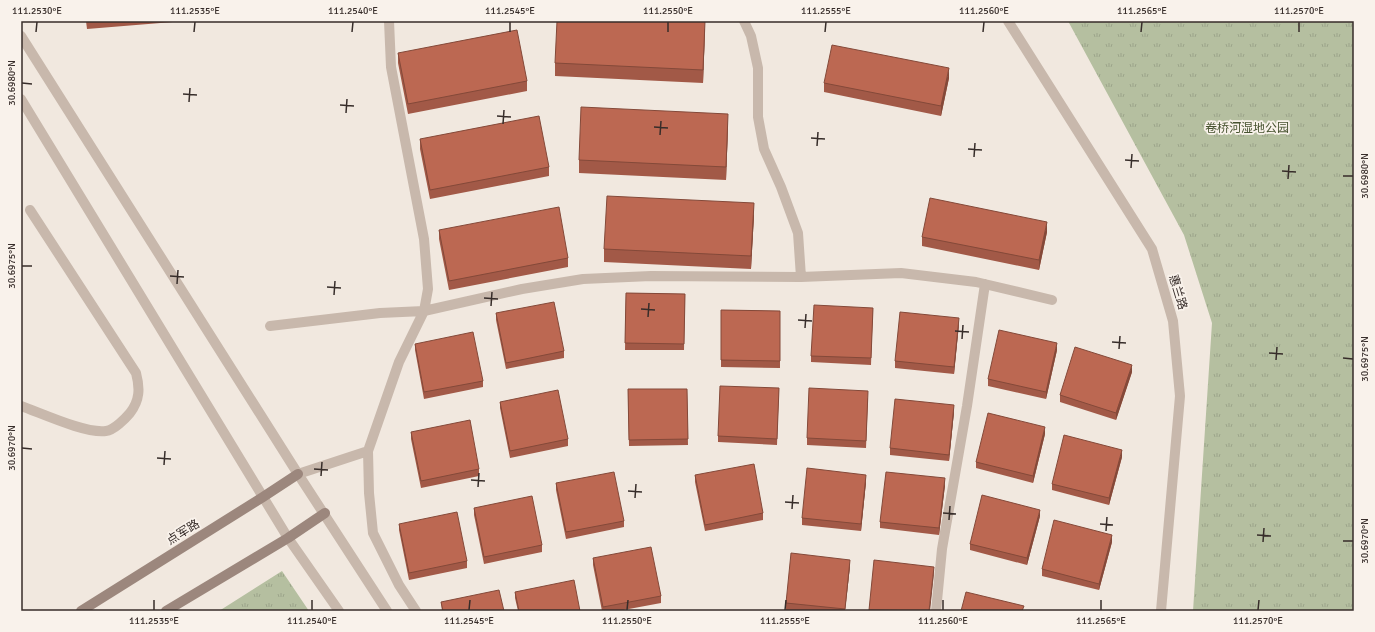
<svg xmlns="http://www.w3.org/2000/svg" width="1375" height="632" font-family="Signika,'Noto Sans SC',sans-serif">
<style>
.grass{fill:url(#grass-tufts)}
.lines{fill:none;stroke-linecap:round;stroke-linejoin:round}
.service{stroke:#c8b8ac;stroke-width:10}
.minor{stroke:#c8b8ac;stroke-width:10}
.tertiary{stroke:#c8b8ac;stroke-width:10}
.secondary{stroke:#9c877d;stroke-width:10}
.wall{fill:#a25947}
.shaded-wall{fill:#844939}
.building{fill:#bc6852;stroke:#844939}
.ticks{fill:none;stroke:#372d2a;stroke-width:1.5}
.labels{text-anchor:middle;stroke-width:3.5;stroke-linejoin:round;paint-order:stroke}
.park-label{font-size:12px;fill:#475330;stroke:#f9f2eb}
.street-label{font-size:12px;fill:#372d2a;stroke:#f9f2eb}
.neatline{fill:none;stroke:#372d2a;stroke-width:1.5}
.ticks-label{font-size:10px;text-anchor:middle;fill:#372d2a}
</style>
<defs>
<pattern id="grass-tufts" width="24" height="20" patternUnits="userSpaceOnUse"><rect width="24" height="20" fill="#b5bfa0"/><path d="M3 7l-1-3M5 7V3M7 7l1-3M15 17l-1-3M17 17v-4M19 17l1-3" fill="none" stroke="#9ca48a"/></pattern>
</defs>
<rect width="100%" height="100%" fill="#f1e8df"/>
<path class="grass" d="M1068,21h286v590h-161l19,-288 -28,-88z
M282,571l27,40h-90z"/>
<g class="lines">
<path class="service" d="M389,21l2,46 33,172 4,50 -4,22 -25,51 -31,89 1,42 4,40 26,52 17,26
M744,21l7,15 7,32v49l6,32 17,38 17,46 3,44
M270,326l110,-13 44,-2 98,-22 61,-10 68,-3 150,1 100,-4 75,9 76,18
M298,474l70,-23
M936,611l6,-62 25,-143 18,-122"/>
<path class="minor" d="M21,406c20,7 65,28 85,25 8,-1 19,-12 24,-18 10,-13 10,-25 6,-40l-106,-163"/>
<path class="tertiary" d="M1008,21l144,228 21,72 7,75 -19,215
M21,36l277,438 89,137
M21,99l267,439 51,73"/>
<path class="secondary" d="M81,611l182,-114 35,-23
M166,611l122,-73 37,-25"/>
</g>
<path class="wall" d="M86,21h99l-98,8z
M705,29l-2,54 -148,-7v-13z
M398,53l129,28v10l-119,23 -10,-51z
M949,78l-8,38 -117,-24v-9z
M728,126l-2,54 -147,-7v-13z
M420,139l129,28v9l-119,23 -10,-50z
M754,215l-3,54 -147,-7v-13z
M439,230l129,28v9l-119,23 -10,-51z
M1047,232l-8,38 -117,-24v-9z
M626,293l59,1 -1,56h-59z
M873,308l-2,57 -60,-3v-6z
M721,310l59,1v57l-59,-1z
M496,313l68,38v7l-58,11 -10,-49z
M959,324l-5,50 -59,-6v-7z
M415,344l68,37v6l-59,12 -9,-49z
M1057,350l-11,49 -58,-13v-7z
M1132,372l-16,48 -56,-18v-7z
M779,388l-2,57 -59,-3v-6z
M628,389h59l1,56 -59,1z
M868,398l-2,50 -59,-3v-7z
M500,402l68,37v7l-58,12 -10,-50z
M954,412l-5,49 -59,-6v-7z
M411,432l68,37v7l-58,12 -10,-49z
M1045,434l-12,49 -57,-15v-6z
M1122,457l-13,48 -57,-15v-6z
M695,475l68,38v7l-58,11 -10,-49z
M866,482l-5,49 -59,-6v-7z
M556,483l68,38v6l-58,12 -10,-49z
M945,485l-6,50 -59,-7v-6z
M474,508l68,37v7l-58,12 -10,-49z
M1040,516l-13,49 -57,-15v-6z
M399,524l68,37v7l-58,12 -10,-50z
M1112,542l-13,48 -57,-14v-7z
M593,558l68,38v7l-43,8h-16l-9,-46z
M850,566l-5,45h-45l-14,-1v-7z
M515,592l65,19h-62l-3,-13z
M441,602l63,9h-62z"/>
<path class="shaded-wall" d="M705,21v8l-2,54v-13z
M949,68v10l-8,38v-10z
M728,114v12l-2,54v-13z
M754,203v12l-3,54v-13z
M1047,222v10l-8,38v-10z
M959,318v6l-5,50v-7z
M1057,343v7l-11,49v-7z
M1132,365v7l-16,48v-7z
M954,405v7l-5,49v-6z
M1045,427v7l-12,49v-7z
M1122,450v7l-13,48v-7z
M866,475v7l-5,49v-7z
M945,478v7l-6,50v-7z
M1040,510v6l-13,49v-7z
M1112,535v7l-13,48v-6z
M850,560v6l-5,45z
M934,567v6l-4,38h-1z"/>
<path class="building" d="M557,21h148l-2,49 -148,-7z
M517,30l10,51 -119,23 -10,-51z
M832,45l117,23 -8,38 -117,-23z
M581,107l147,7 -2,53 -147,-7z
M539,116l10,51 -119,23 -10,-51z
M607,196l147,7 -3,53 -147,-7z
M930,198l117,24 -8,38 -117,-23z
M559,207l9,51 -119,23 -10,-51z
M626,293l59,1 -1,50 -59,-1z
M554,302l10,49 -58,12 -10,-50z
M814,305l59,3 -2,50 -60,-2z
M721,310l59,1v50l-59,-1z
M900,312l59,6 -5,49 -59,-6z
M999,330l58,13 -11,49 -58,-13z
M473,332l10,49 -59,11 -9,-48z
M1075,347l57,18 -16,48 -56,-18z
M720,386l59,2 -2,51 -59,-3z
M809,388l59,3 -2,50 -59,-3z
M628,389h59l1,50 -59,1z
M558,390l10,49 -58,12 -10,-49z
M895,399l59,6 -5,50 -59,-7z
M988,413l57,14 -12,49 -57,-14z
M470,420l9,49 -58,12 -10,-49z
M1064,435l58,15 -13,48 -57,-14z
M754,464l9,49 -58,12 -10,-50z
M807,468l59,7 -5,49 -59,-6z
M614,472l10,49 -58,11 -10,-49z
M886,472l59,6 -6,50 -59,-6z
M982,495l58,15 -13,48 -57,-14z
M532,496l10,49 -58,12 -10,-49z
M457,512l10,49 -58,12 -10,-49z
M1054,520l58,15 -13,49 -57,-15z
M651,547l10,49 -58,11 -10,-49z
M791,553l59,7 -5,49 -59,-6z
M874,560l60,7 -5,44 -60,-1z
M574,580l6,31h-61l-4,-19z
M499,590l5,21h-61l-2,-9z
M966,592l58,14 -2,5h-61z"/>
<path class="ticks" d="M36,32l1,-10M194,32l1,-10M352,32l1,-10M510,32v-10M668,32v-10M825,32l1,-10M983,32l1,-10M1141,32l1,-10M1299,32v-10M22,83l10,1M183,94l14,1M189,102l1,-14M340,105l14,1M346,113l1,-14M497,116l14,1M503,124l1,-14M654,127l14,1M660,135l1,-14M811,138l14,1M817,146l1,-14M968,149l14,1M974,157l1,-14M1125,160l14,1M1131,168l1,-14M1282,171l14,1M1343,176h10M1288,179l1,-14M22,266h10M170,276l14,1M177,284l1,-14M327,287l14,1M334,295l1,-14M484,298l14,1M491,306l1,-14M641,309l14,1M648,317l1,-14M798,320l14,1M805,328l1,-14M955,331l14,1M962,339l1,-14M1112,342l14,1M1119,349l1,-13M1269,353l14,1M1343,358l10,1M1276,360l1,-13M22,448l10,1M157,458l14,1M164,465l1,-14M314,469l14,1M321,476l1,-14M471,480l14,1M478,487l1,-14M628,491l14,1M635,498l1,-14M785,502l14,1M792,509l1,-14M943,513l13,1M949,520l1,-14M1100,524l13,1M1106,531l1,-14M1257,535l14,1M1343,541h10M1263,542l1,-14M154,610v-10M312,610v-10M469,610l1,-10M627,610l1,-10M785,610l1,-10M943,610v-10M1101,610v-10M1258,610l1,-10"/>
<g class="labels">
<g class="park-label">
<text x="1247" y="132">卷桥河湿地公园</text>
</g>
<g class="street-label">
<text transform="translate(1178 292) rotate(73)" y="4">惠兰路</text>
<text transform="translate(183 532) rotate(-32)" y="4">点军路</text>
</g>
</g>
<rect width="1375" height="632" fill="none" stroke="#f9f2eb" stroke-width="44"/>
<rect x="22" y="22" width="1331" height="588" class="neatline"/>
<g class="ticks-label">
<text x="37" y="14">111.2530°E</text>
<text x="195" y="14">111.2535°E</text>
<text x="353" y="14">111.2540°E</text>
<text x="510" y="14">111.2545°E</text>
<text x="668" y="14">111.2550°E</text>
<text x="826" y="14">111.2555°E</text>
<text x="984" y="14">111.2560°E</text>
<text x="1142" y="14">111.2565°E</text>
<text x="1299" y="14">111.2570°E</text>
<text transform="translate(11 83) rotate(-90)" y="4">30.6980°N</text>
<text transform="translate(1364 176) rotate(-90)" y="4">30.6980°N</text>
<text transform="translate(11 266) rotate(-90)" y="4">30.6975°N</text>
<text transform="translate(1364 359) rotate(-90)" y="4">30.6975°N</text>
<text transform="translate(11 448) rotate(-90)" y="4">30.6970°N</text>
<text transform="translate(1364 541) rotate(-90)" y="4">30.6970°N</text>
<text x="154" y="624">111.2535°E</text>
<text x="312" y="624">111.2540°E</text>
<text x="469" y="624">111.2545°E</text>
<text x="627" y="624">111.2550°E</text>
<text x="785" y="624">111.2555°E</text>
<text x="943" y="624">111.2560°E</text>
<text x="1101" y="624">111.2565°E</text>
<text x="1258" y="624">111.2570°E</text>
</g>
</svg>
